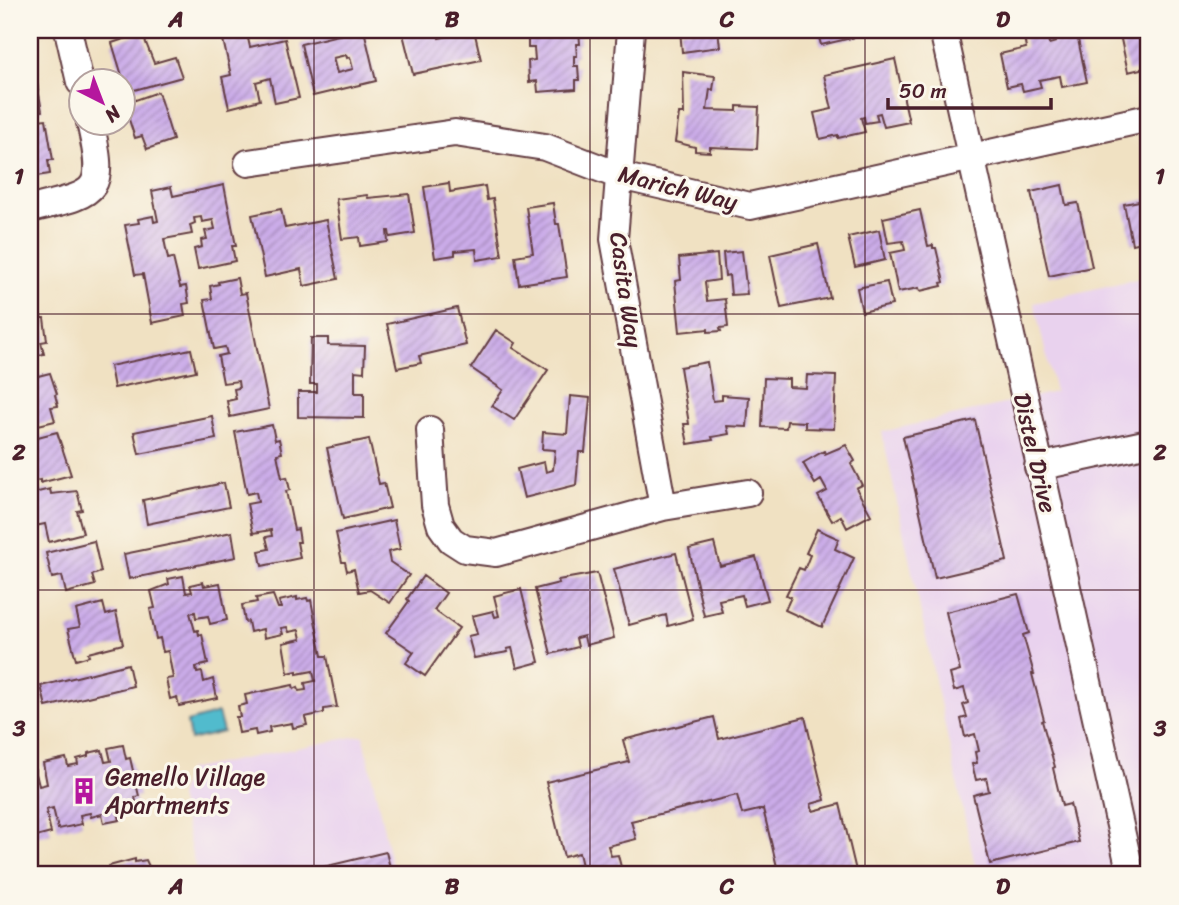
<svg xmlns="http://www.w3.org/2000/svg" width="1179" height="905" font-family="Sriracha,sans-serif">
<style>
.built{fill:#e9d2ee}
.water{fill:#51bbcd;stroke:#4e6d7c;stroke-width:2}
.building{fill:url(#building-hatch);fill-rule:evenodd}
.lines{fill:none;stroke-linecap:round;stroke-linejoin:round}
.minor-casing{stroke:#633c42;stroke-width:30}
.minor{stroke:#fff;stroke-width:26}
.grid{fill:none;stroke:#4a1f2b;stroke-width:2;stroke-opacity:0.55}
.labels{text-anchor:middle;stroke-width:6;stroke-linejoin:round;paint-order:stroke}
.street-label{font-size:24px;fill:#4a1f2b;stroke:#fbf7ec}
.poi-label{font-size:24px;fill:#4a1f2b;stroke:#fbf7ec;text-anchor:start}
.neatline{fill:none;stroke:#4a1f2b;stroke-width:2.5}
.grid-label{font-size:23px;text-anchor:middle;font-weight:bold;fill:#4a1f2b}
</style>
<defs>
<pattern id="building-hatch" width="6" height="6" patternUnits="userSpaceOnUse" patternTransform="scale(1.75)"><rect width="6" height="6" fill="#cbace9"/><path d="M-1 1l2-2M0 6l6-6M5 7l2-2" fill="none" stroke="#a78bbd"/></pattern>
</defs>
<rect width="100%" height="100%" fill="#fbf7ec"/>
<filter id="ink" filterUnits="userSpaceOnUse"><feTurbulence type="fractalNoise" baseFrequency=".0143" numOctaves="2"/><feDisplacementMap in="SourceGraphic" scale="14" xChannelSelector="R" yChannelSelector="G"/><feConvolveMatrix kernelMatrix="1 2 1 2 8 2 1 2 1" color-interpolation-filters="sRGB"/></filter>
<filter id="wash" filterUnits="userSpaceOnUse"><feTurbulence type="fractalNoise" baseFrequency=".00686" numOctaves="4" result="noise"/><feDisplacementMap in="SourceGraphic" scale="28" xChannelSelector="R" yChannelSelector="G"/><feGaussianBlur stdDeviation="1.57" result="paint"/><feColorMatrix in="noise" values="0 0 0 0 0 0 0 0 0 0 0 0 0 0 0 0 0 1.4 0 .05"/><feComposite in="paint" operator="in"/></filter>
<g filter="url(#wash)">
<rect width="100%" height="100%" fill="#f0e1c2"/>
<path class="built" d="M1149,276v599h-172l-95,-443 173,-40 -21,-89z
M363,735l31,140h-197l-18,-78 8,-27z"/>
<path class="water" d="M218,713l5,19 -33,8 -3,-18z"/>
<g id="blocks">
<path class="building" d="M246,30l4,17 35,-8 14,59 -24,5 -5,-25 -14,4 4,18 -31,8 -7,-31 9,-2 -10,-44z
M359,30h5l12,51 -63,15 -12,-52zM346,55l1,3 3,-1 3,12 -16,4 -4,-15z
M402,30h35l2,8 35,-8 7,30 -68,14z
M532,30h47l1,14h-4l1,12h-3v10h4l1,14h-3v9l-38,3 -1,-11 -8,1 -1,-21 7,-1 -1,-12h-6v-10h5z
M680,30h38l2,17 -38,5z
M817,30h65v1l-61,14z
M1054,30h22l11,52 -25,5 -2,-11 -21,4 2,7 -18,4 -2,-7 -14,3 -7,-33 26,-6 -2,-11 23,-5 2,12 7,-2z
M1119,30h30v37l-21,5z
M142,33l12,30 21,-6 7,20 -55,15 -15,-49z
M895,59l14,63 -25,5 -4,-14 -4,1 2,7 -13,2 -1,-6 -3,1 4,14 -27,6v-3l-18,4 -6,-26 18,-4 -8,-34z
M35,72l7,39 -12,2v-40z
M683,72l32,4 -2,14 -3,-1 -3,21 30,1v-5l22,1 -2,42 -47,-2v5l-15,-1v-4l-20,-5 4,-28h5z
M158,92l15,48 -26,9 -5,-13 -7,2 -11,-34z
M46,119l7,41h-5l2,14 -20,3v-56z
M449,183l1,9 35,-6 2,14 6,-1 9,57 -25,4 -1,-11 -21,2v4l-20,3 -11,-71z
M224,185l12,61h-4l3,15 -37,8 -4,-20 8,-2 -1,-7 6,-1 -2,-8 10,-2 -2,-9 -11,2 -1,-5 -7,1 1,5 -5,2 2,9 -28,5 4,20 5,-1 7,29 6,-1 3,17 -6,1 2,12 -33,7 -9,-49 -8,1 -10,-50 14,-2 -1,-4 15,-3 1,6 4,-1 -6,-30 19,-4 2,9z
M1062,185l4,20 12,-2 14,64 -43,9 -18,-84z
M409,194l6,39 -25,4 -1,-6h-2l1,11 -28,4 -1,-9 -17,2 -6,-40 31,-4 1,3z
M1149,199v42l-17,3 -8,-40z
M553,203l3,21h3l8,53 -48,7 -4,-28 18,-3 -7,-46z
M281,209l4,19 41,-8 12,59 -34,7 -3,-17 -36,8 -13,-62z
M920,210l8,36 5,-1v3h3l8,34 -3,1 1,3 -22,5 -1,-3 -21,4 -8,-39 15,-3 -2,-9 -15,2 -5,-25z
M879,230l6,30 -30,7 -7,-30z
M818,244l12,54 -49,10 -11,-53z
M742,251l5,43 -16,1 -2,-20 -4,1 -2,-23z
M717,254l2,26 -14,2 2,19 18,-2 3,28 -8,1 1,3 -13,1v-3l-28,3 -5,-51 6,-1 -2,-22z
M30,269l3,8 2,-1 3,23 -8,2z
M237,278l3,16 6,-1 23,116 -39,8 -3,-16 9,-2 -2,-10 5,-1 -1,-7 -15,2 -5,-27 9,-2 -2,-7 -11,2 -10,-49 8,-1 -2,-13 9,-2 -1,-2z
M887,282l5,23 -30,7 -5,-24z
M38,305l3,13h3l3,23 -6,1 3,12 -14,3v-50z
M457,308l9,37 -47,11 2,7 -24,5 -10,-44z
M496,330l20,13 -3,5 35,22 -34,50 -22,-14 11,-16 -32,-22z
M311,338h17v7l37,1 -1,26 -9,-1v22h9v25l-66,-1v-25h19v-8h-7z
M191,349l5,22 -82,17 -4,-22z
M707,362l6,39 9,-1v-5l27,2 -2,30 -20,-1 2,8 -17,3 1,3 -25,4 -4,-20h5l-9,-57z
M50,373l7,21 -2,1 3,11 -7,1 4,14 -25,6v-49z
M807,375l29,1 -2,53 -29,-1v-6l-18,-1 -1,7 -24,-1 2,-49 25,1v8l17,1z
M570,396l20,2 -5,54h-6l-3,33 -52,13 -7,-29 27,-7 2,10 7,-2 2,-20 -13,-1 1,-17 24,2z
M212,416l4,23 -77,15 -5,-22z
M975,420l32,141 -72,17 -32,-141z
M272,425l3,15 4,-1 3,14 -5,1 5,24 5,-1 3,13 -4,1 8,39 4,-1 2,13h-3l3,16 -38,8 -3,-15 10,-2 -3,-12 6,-1 -1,-6 -18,3 -6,-29 11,-2 -2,-10 -9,2 -12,-62z
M57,432l14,43 -31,8v-3l-10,2v-43z
M369,439l10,45 5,-1 6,25 -47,11 -16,-71z
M846,445l9,16 -4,3 11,21 -6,3 15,27 -24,13 -6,-12 -9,5 -14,-25 9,-5 -6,-11 -6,4 -12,-21 21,-12 1,3z
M224,483l5,24 -82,17 -4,-24z
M50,489l1,5 26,-3 5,19 -5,1 6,22 -34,9 -4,-18 -10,2 -5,-19v-13z
M394,520l6,29 -12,3 2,10 19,13 -19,28 -20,-13 -11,2 -5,-23 -7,2 -2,-9h-3l-6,-29z
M817,529l22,10 -4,10 19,9 -32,69 -37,-17 6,-13 -5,-2 13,-27 5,2 6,-15 -4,-2z
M232,532l4,25 -107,22 -5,-25z
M94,541l7,31 -9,3 3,10 -29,8 -4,-17 -10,2 -6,-25z
M714,543l6,23 36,-9 12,43 -23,6 -3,-11 -23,5 3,12 -18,4 -15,-67z
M676,553l17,66 -25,7 -2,-11 -37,10 -15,-56z
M597,573l17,65 -28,7 -2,-9 -8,2 2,9 -27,7 -16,-65 24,-6 -1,-3z
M183,576l3,17 6,-1 -2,-7 13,-3 1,4 16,-3 7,37 -17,4 -2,-8 -12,2 -1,-6 -5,1 5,18 3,-1 1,5 3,-1 6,30 -12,3 1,6 5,-1 2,10 9,-3 4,19 -38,8 -2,-9 -7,2 -4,-20 7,-1 -5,-27 -5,1 -3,-14 -4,1 -6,-30 5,-1 -4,-17 18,-7 -1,-5z
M423,576l23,17 -12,17 25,18 -34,48 -19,-13 8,-11 -28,-19 23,-32 -2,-2z
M521,589l18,73 -22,6 -5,-20 -5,1 1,3 -34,6 -6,-22 9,-2 -5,-18 21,-5 2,6 4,-1 -5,-20z
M1018,594l11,39 -6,2 11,39h-2l12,46 -2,1 13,46 -2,1 9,38 8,-2 9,38 -89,22 -17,-69 16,-4 -3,-13 -10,2 -4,-16 5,-1 -2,-11 4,-1 -4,-17 -10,3 -4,-18 6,-2 -4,-12 5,-2 -4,-15 -10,3 -4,-17 10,-3 -14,-59z
M273,595l5,13h3l-2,-7 18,-4v3l10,-2 1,3 3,-1 11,56h5l10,51 -13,2v4l-19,4 2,8 -14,3 -1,-5 -23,4 1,5 -14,3 -1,-5 -16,3 -3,-16h4l-2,-11 9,-2 -2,-9 48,-10 1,4 4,-2 1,4 7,-1 -1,-7 10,-2 -2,-10 -16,3v-3l-9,2 -5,-30 18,-4 -2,-9 -10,2 -2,-5 -6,1 2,6 -19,4 -1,-9 -13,3 -2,-11 -3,1 -3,-17 15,-3 -1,-4z
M103,603l3,12 10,-3 7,32 -35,9 1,3 -13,4 -8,-31 12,-2 -4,-17z
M128,664l5,22 -87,21 -5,-21z
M714,717l5,22 86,-22 20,83 -14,4 2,7 27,-7 17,71h-78l-16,-66 -21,5 -5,-19 -106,26 5,18 -28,7 3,10 7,-1 5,20h-57l17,-5 -4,-17 -15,4 -18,-75 83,-20 -6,-22z
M1149,736v22h-1l-4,-21z
M123,745l3,14 4,-1 9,38 -4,1 3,14 -14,3 -3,-14 -6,1 5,19 -16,3 -2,-9 -11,3 -1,-4 -10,2 2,9 -24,5 -5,-21 -7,2 5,23 -15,4v-2l-6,1v-70l4,-1 5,21 8,-2 -4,-21 23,-5 2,8 10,-2 -1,-5 11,-3v-3l14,-3 3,12 6,-1 -3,-13z
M386,852l6,23h-98v-1z
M135,859v3l11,-2 7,15h-42l-2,-9z
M101,868l2,7h-27l-1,-1z"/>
</g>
</g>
<g filter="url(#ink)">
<use href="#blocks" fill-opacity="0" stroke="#633c42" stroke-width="2"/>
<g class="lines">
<defs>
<path id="minor" d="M68,30l12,52
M631,30l-17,209 49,268
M943,30l188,845
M248,163l207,-30 90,14 75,29 130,30 399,-88
M30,209c67,-16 77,-14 60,-87
M430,430l5,75 6,21 10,14 14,9 31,4 167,-46 85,-14
M1038,467l111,-24"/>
</defs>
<use href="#minor" class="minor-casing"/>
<use href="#minor" class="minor"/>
</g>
</g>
<path class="grid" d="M314,30v845M590,30v845M865,30v845M30,314h1119M30,590h1119"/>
<defs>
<symbol id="building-bare" viewBox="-9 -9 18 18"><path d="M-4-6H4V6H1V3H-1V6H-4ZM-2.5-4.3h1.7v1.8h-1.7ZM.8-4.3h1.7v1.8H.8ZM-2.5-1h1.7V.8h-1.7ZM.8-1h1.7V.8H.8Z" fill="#b5179e" stroke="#fbf7ec" stroke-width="2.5" paint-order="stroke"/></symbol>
</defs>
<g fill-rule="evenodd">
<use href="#building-bare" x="65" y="772" width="38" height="38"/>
</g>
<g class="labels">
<g class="street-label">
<text transform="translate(678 188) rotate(14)" y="8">Marich Way</text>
<text transform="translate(626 290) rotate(82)" y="8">Casita Way</text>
<text transform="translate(1035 453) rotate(77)" y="8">Distel Drive</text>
</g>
<g class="poi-label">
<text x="105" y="785">Gemello Village<tspan x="105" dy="28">Apartments</tspan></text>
</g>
</g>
<rect width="1179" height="905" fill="none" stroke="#fbf7ec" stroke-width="77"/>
<g transform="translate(102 102) rotate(138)"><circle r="33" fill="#fbf7ec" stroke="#b4a19f" stroke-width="2"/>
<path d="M0-5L12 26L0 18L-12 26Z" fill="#b5179e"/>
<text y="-10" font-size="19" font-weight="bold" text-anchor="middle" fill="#4a1f2b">N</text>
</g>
<path d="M888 98v10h163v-10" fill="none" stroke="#4a1f2b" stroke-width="3.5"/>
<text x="899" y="98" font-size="21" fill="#4a1f2b" stroke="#fbf7ec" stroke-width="5" paint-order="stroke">50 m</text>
<rect x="38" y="38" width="1102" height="828" class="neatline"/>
<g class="grid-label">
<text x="176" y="27">A</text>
<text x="452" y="27">B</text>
<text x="727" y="27">C</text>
<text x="1003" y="27">D</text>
<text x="19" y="184">1</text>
<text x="1160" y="184">1</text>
<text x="19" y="460">2</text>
<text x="1160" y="460">2</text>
<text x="19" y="736">3</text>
<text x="1160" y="736">3</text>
<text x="176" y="894">A</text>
<text x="452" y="894">B</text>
<text x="727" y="894">C</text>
<text x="1003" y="894">D</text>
</g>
</svg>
